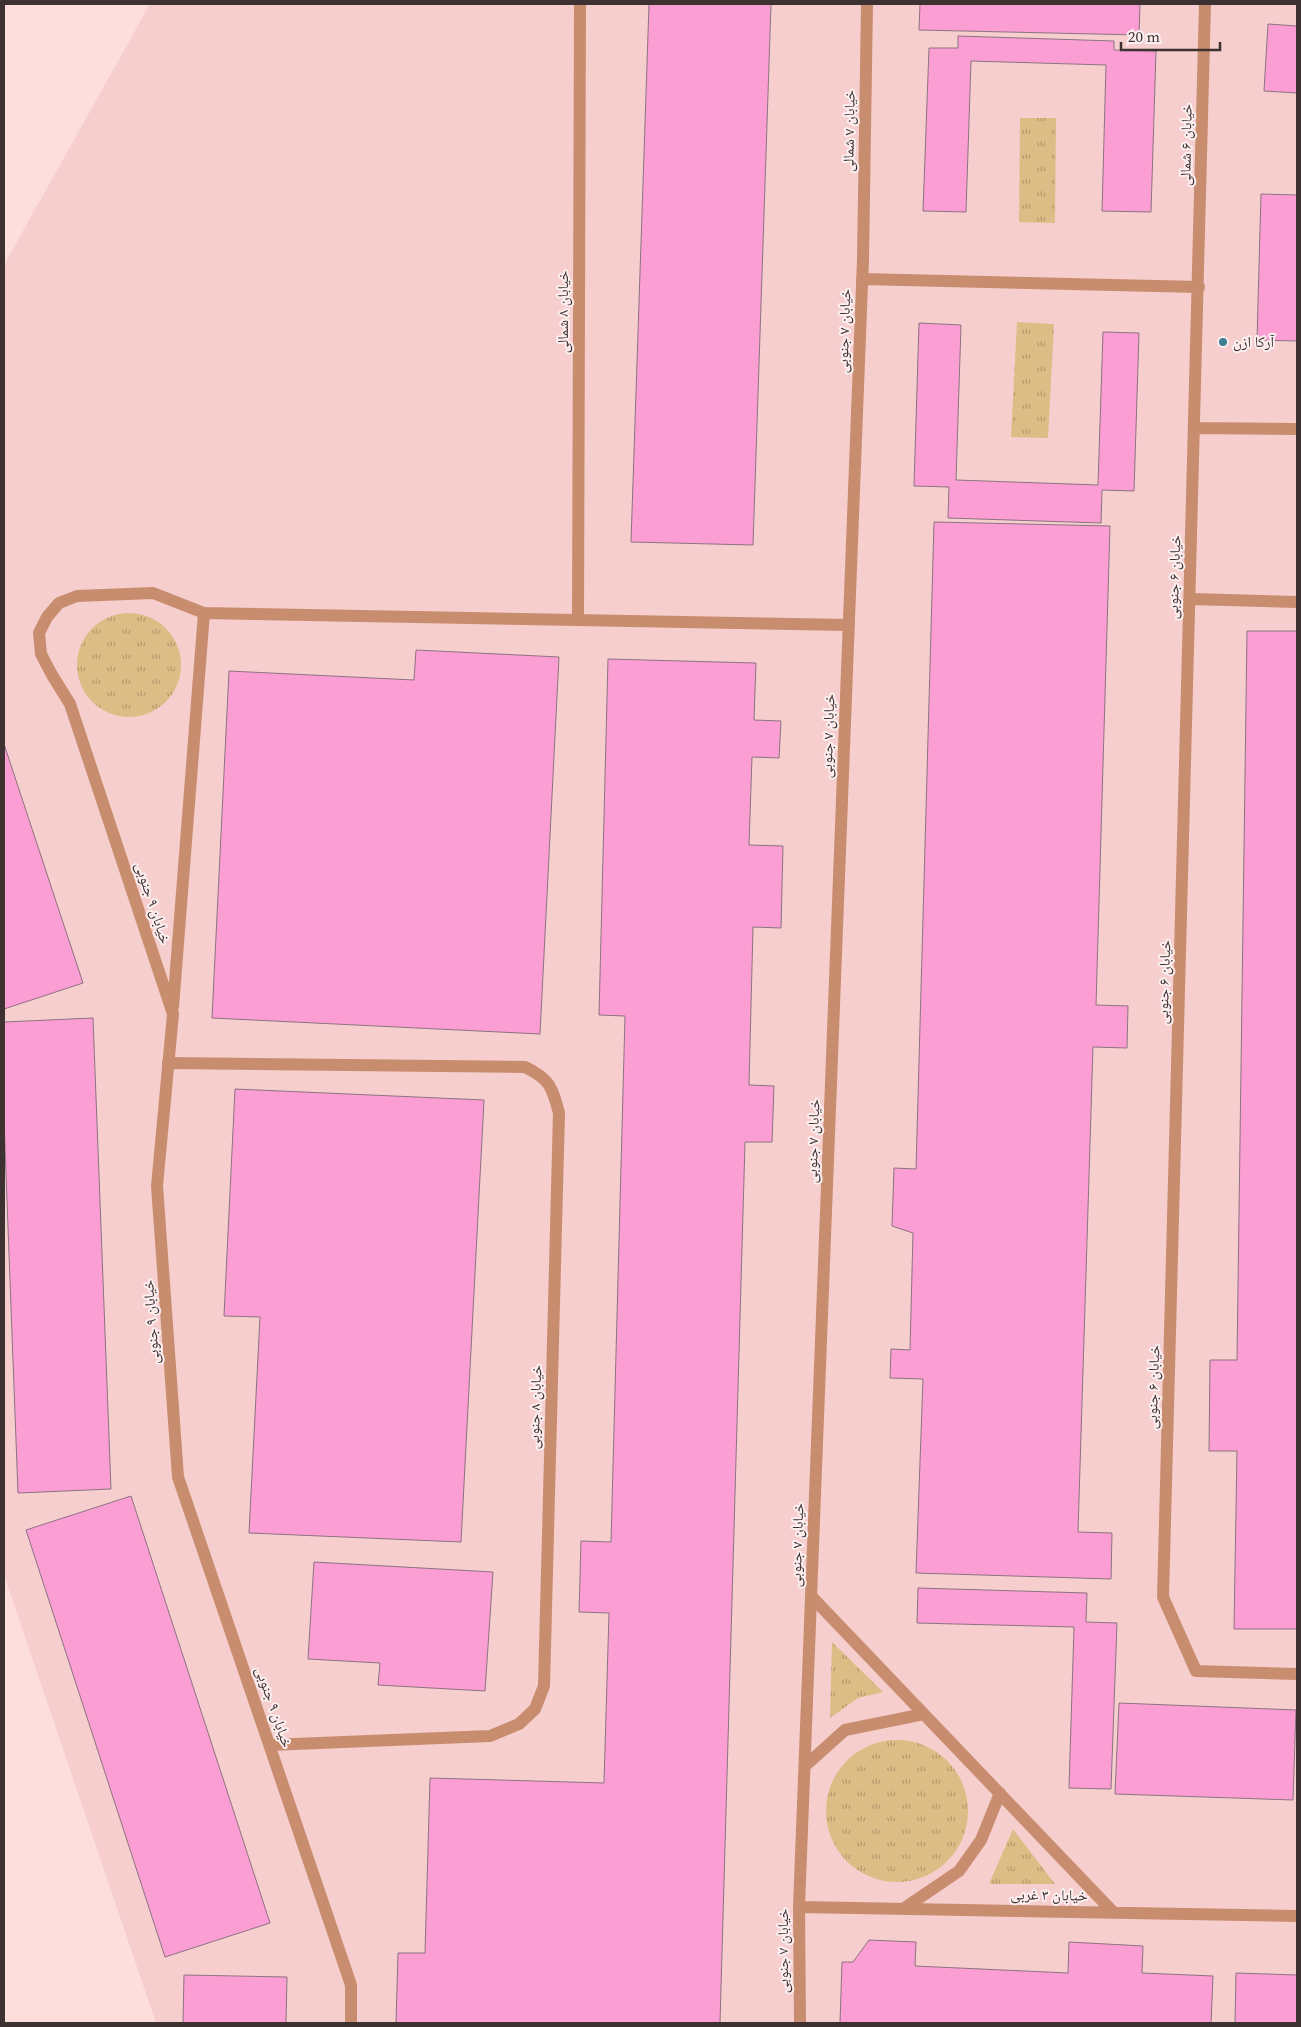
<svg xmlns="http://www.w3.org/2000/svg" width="1301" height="2027" font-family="'Source Serif 4','Noto Naskh Arabic',serif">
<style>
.built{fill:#f6cece}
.grass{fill:url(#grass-tufts)}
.building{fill:#fb9ed3;stroke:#8c7380}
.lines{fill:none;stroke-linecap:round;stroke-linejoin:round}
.service{stroke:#c88d6e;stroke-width:12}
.tertiary{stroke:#c88d6e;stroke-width:12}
.poi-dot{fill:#3d7f91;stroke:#fdeff0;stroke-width:2}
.labels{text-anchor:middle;stroke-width:4;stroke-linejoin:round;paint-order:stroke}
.street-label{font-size:15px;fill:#3e3131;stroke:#fdeff0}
.poi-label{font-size:15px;fill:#3e3131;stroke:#fdeff0;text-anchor:start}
</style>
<defs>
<pattern id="grass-tufts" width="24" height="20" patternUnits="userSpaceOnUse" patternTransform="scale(1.25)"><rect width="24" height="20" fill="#ddbd86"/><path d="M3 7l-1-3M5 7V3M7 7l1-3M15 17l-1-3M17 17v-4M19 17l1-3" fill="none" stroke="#b59a6e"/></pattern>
</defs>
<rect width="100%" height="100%" fill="#fedddd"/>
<path class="built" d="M150,4h1147v2019h-1141l-152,-448v-1310z"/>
<path class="grass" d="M1020,118h36l-1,105 -36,-1z
M1017,322l37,2 -6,114 -37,-1z
M77 665a52 52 0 1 1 104 0a52 52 0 1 1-104 0Z
M832,1642l51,50 -25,6 -28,20z
M826 1811a71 71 0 1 1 142 0a71 71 0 1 1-142 0Z
M1013,1829l42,55h-66z"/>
<path class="building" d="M649,4h122l-18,541 -122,-3z
M920,4h220l-1,31 -220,-5z
M1268,24l29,2v67l-33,-2z
M958,36l156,5v9l42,1 -5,161 -49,-1 4,-146 -135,-4 -5,151 -43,-1 6,-163h29z
M1261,194l36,1v146l-40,-1z
M919,323l42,2 -5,155 142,5 5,-153 36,1 -5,158 -32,-1 -1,33 -153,-5 1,-31 -35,-1z
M934,522l176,4 -14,479 32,1 -1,42 -34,-1 -15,485 34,1 -1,46 -195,-6 7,-194 -33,-1 1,-29 19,1 3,-117 -21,-7 2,-58 22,1z
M1247,631h50v998h-63l3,-178h-28l1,-91h27z
M416,650l143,7 -19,377 -328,-16 17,-347 185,9z
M608,659l148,4 -2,57 27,1 -2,37 -27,-1 -3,88 34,1 -2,82 -28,-1 -4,158 25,1 -2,56h-27l-25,881h-324l2,-70h27l5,-175 174,5 5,-170 -30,-1 2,-71 30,1 14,-526 -26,-1z
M4,744l79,239 -79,26z
M93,1018l18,471 -93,4 -14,-372v-99z
M235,1089l249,11 -23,442 -212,-9 11,-216 -36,-1z
M131,1496l139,427 -105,34 -139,-427z
M314,1562l179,10 -8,119 -107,-6 2,-22 -72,-4z
M918,1588l169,5 -1,29 31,1 -6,166 -42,-1 5,-161 -157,-4z
M1119,1703l177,7 -3,90 -178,-6z
M869,1940l47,2 -1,24 153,7 1,-31 74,4 -1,27 71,3 -2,47h-371l2,-61h11z
M1236,1973l61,2v48h-62z
M184,1975l103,2 -1,46h-103z"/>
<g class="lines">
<path class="service" d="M1205,4l-42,1593 33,74 101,3
M862,279l337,8
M1195,428l102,1
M1190,599l107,3
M578,620l2,-616
M168,1063l357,4c25,12 27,20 34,46l-15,573 -9,23 -16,15 -29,12 -220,9
M811,1596l303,317
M805,1766l40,-36 79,-16
M799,1907l498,9
M903,1909l56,-38 22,-31 19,-47
M800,2023l-1,-116 64,-1648 4,-255"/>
<path class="tertiary" d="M173,1007l31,-394
M351,2023v-38l-173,-508 -21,-291 16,-172 -103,-310 -18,-29 -11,-21 -2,-21 8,-16 12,-14 18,-7 76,-3 51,20 645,12"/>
</g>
<circle class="poi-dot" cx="1223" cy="342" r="5"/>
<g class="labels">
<g class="street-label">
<text transform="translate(849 131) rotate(-89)" y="5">خیابان ۷ شمالی</text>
<text transform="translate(1186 145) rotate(-89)" y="5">خیابان ۶ شمالی</text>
<text transform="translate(563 312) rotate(-90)" y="5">خیابان ۸ شمالی</text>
<text transform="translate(844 331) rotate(-88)" y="5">خیابان ۷ جنوبی</text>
<text transform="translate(1174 577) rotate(-88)" y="5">خیابان ۶ جنوبی</text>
<text transform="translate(828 736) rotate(-88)" y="5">خیابان ۷ جنوبی</text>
<text transform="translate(153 903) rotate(72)" y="5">خیابان ۹ جنوبی</text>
<text transform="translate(1164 982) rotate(-88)" y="5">خیابان ۶ جنوبی</text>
<text transform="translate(813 1141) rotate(-88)" y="5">خیابان ۷ جنوبی</text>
<text transform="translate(151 1322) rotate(-94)" y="5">خیابان ۹ جنوبی</text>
<text transform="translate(1153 1387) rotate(-88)" y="5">خیابان ۶ جنوبی</text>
<text transform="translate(535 1407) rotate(-88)" y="5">خیابان ۸ جنوبی</text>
<text transform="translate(797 1545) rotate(-88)" y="5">خیابان ۷ جنوبی</text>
<text transform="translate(274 1707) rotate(71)" y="5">خیابان ۹ جنوبی</text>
<text transform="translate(1049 1895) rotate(1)" y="5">خیابان ۳ غربی</text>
<text transform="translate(783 1951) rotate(-90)" y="5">خیابان ۷ جنوبی</text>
</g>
<g class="poi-label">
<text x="1233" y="347">آرکا ازن</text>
</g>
</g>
<rect width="1301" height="2027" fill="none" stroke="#3e3131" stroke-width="10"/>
<path d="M1121 42v8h99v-8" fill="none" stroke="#3e3131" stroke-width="2.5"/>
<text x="1128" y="42" font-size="15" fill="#3e3131" stroke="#fdeff0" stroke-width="4" paint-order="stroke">20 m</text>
</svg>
